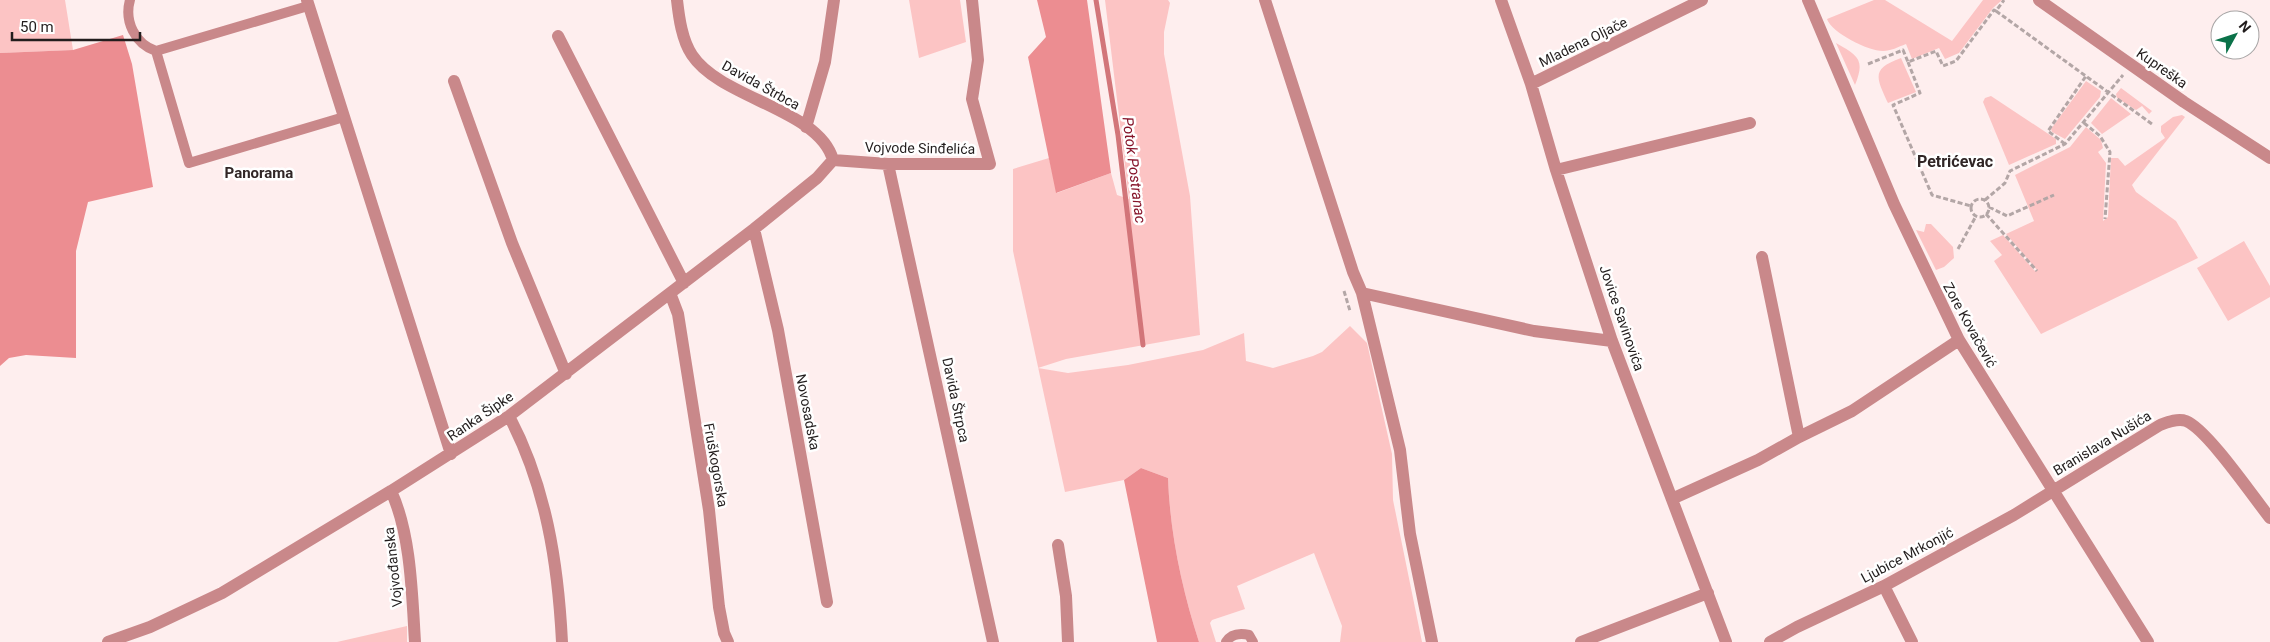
<svg xmlns="http://www.w3.org/2000/svg" width="2270" height="642" font-family="Roboto,sans-serif">
<style>
.green{fill:#fcc4c4}
.forest{fill:#ec8d91}
.lines{fill:none;stroke-linecap:round;stroke-linejoin:round}
.stream{stroke:#d27579;stroke-width:5}
.path{stroke:#b3a6a6;stroke-width:3;stroke-dasharray:5 2.5;stroke-linecap:butt}
.lane{stroke:#c9888a;stroke-width:10}
.street{stroke:#c9888a;stroke-width:12}
.labels{text-anchor:middle;stroke-width:5;stroke-linejoin:round;paint-order:stroke}
.street-label{font-size:14px;fill:#221d1d;stroke:#fff}
.water-label{font-size:15px;font-style:italic;fill:#86142a;stroke:#fff}
.neighbourhood-label{font-size:15px;font-weight:bold;fill:#312626;stroke:#fff}
.quarter-label{font-size:16px;font-weight:bold;fill:#312626;stroke:#fff}
</style>
<rect width="100%" height="100%" fill="#feeeee"/>
<path class="green" d="M0,0h65l8,50 -73,3z
M909,0h51l6,42 -47,16z
M1105,0h63l2,3 -6,29v22l26,142 10,139 -134,24 -28,9 30,5 60,-8 75,-15 41,-17 2,28 27,7 40,-12 9,-4 28,-26 17,17 25,111 1,46 29,142h-82l2,-16 -28,-73 -77,33 8,23 -33,11 -2,3 6,19h-17c-17,-53 -29,-108 -31,-164l-27,-10 -17,12 -59,12 -52,-241v-82l36,-11 8,35 54,-20 6,22 12,4z
M1874,0h11l67,41 31,-41h19l-9,8 -34,45 -14,6 -6,-11 -27,11 -6,-15c-8,3 -15,7 -23,7 -15,0 -51,-18 -56,-32z
M1836,43c23,13 29,17 19,42z
M1901,58l15,34 -28,11c-12,-26 -17,-34 13,-45z
M2086,81l15,10 -1,6 -35,42 -13,-7 -1,-3z
M2121,88l31,23 -3,3 -7,-8 -6,4 -19,-12 -1,-4z
M1991,96l65,43v5l-47,21 -26,-63 2,-4z
M2111,98l20,16 -29,20 -11,-11z
M2182,115l3,2 -53,68 4,7 40,29 22,37 -157,76 -47,-73 8,-6 -12,-14 13,-6 32,36 2,-1 -31,-36 28,-13 -19,-46 55,-28 16,-20 15,13 2,8 -5,4 8,11 -3,58 5,-4 3,-59h7l7,8 40,-28 -4,-6v-6l12,-9z
M1926,224h5l22,23 1,11 -10,9 -8,3 -20,-40 8,2z
M2244,241l26,45v11l-42,24 -31,-53z
M407,626v16h-70z"/>
<path class="forest" d="M1037,0h50l24,173 -55,20 -28,-136 18,-20z
M123,35l9,29 21,123 -65,15 -12,49v107l-50,-3 -17,3 -9,8v-313l73,-3z
M1141,468l27,10c2,56 14,111 31,164h-42l-33,-162z"/>
<g class="lines">
<path class="stream" d="M1096,0l22,135 25,210"/>
<path class="path" d="M1996,11l156,113
M1908,62l12,31 -27,12 39,90 39,11
M1868,64l35,-14 5,12 28,-11 7,15 13,-5 38,-51 2,1 8,-11
M2084,123l16,13 10,16 -5,67
M2065,144l-17,-13 38,-55
M1971 208a9 9 0 1 1 18 0a9 9 0 1 1-18 0Z
M1985,200l20,-17 5,-12 55,-27 58,-69
M1989,207l18,9 47,-21
M1986,214l51,57
M1958,249l18,-33
M1344,291l6,20"/>
<path class="lane" d="M130,0c-6,21 5,44 26,51l152,-45
M156,51l33,112 155,-46
M1226,642c5,-8 14,-9 23,-7l4,7"/>
<path class="street" d="M307,0l144,454
M677,0c2,18 5,40 15,55 29,44 127,54 141,105
M1265,0l88,272 9,21 172,38 78,10
M1501,0l30,84 25,86 56,171 114,301
M1808,0l86,204 65,136 189,302
M2039,0l145,102 86,56
M558,36l126,247
M454,81l58,162 54,131
M1531,84l171,-84
M806,127l19,-65 9,-62
M833,160l55,4h102l-18,-65 6,-39 -6,-60
M888,164l105,478
M1556,170l194,-47
M754,229l24,101 49,272
M670,293l8,21 31,196 10,97 5,26 4,9
M1362,293l38,157 10,84 22,108
M509,416c37,70 49,147 53,226
M1799,437l53,-26 107,-71
M391,491c20,43 21,103 24,151
M1674,498l84,-38 41,-23 -37,-180
M1058,545l8,51 2,46
M1884,586l28,56
M108,642l42,-15 72,-34 169,-102 118,-75 245,-187 63,-51 16,-18
M1581,642l127,-49
M1770,642l27,-15 87,-41 130,-71 146,-90c8,-3 18,-7 26,-4 21,8 68,77 84,97"/>
</g>
<g class="labels">
<g class="street-label">
<text transform="translate(1583 42) rotate(-26)" y="5">Mladena Oljače</text>
<text transform="translate(2162 68) rotate(35)" y="5">Kupreška</text>
<text transform="translate(761 85) rotate(29)" y="5">Davida Štrbca</text>
<text transform="translate(920 148) rotate(1)" y="5">Vojvode Sinđelića</text>
<text transform="translate(1622 318) rotate(71)" y="5">Jovice Savinovića</text>
<text transform="translate(1970 325) rotate(61)" y="5">Zore Kovačević</text>
<text transform="translate(956 400) rotate(78)" y="5">Davida Štrpca</text>
<text transform="translate(808 412) rotate(79)" y="5">Novosadska</text>
<text transform="translate(480 416) rotate(-34)" y="5">Ranka Šipke</text>
<text transform="translate(2102 443) rotate(-31)" y="5">Branislava Nušića</text>
<text transform="translate(716 465) rotate(80)" y="5">Fruškogorska</text>
<text transform="translate(1907 555) rotate(-28)" y="5">Ljubice Mrkonjić</text>
<text transform="translate(393 567) rotate(-96)" y="5">Vojvođanska</text>
</g>
<g class="water-label">
<text transform="translate(1134 170) rotate(83)" y="5">Potok Postranac</text>
</g>
<g class="neighbourhood-label">
<text x="259" y="178">Panorama</text>
</g>
<g class="quarter-label">
<text x="1955" y="167">Petrićevac</text>
</g>
</g>
<g transform="translate(2235 35) rotate(50)"><circle r="24" fill="#ffffff" stroke="#a7a5a5"/>
<path d="M0-4L9 19L0 12L-9 19Z" fill="#0b7249"/>
<text y="-8" font-size="14" font-weight="bold" text-anchor="middle" fill="#221d1d">N</text>
</g>
<path d="M12 32v8h128v-8" fill="none" stroke="#221d1d" stroke-width="2.5"/>
<text x="20" y="32" font-size="15" fill="#221d1d" stroke="#ffffff" stroke-width="4" paint-order="stroke">50 m</text>
</svg>
